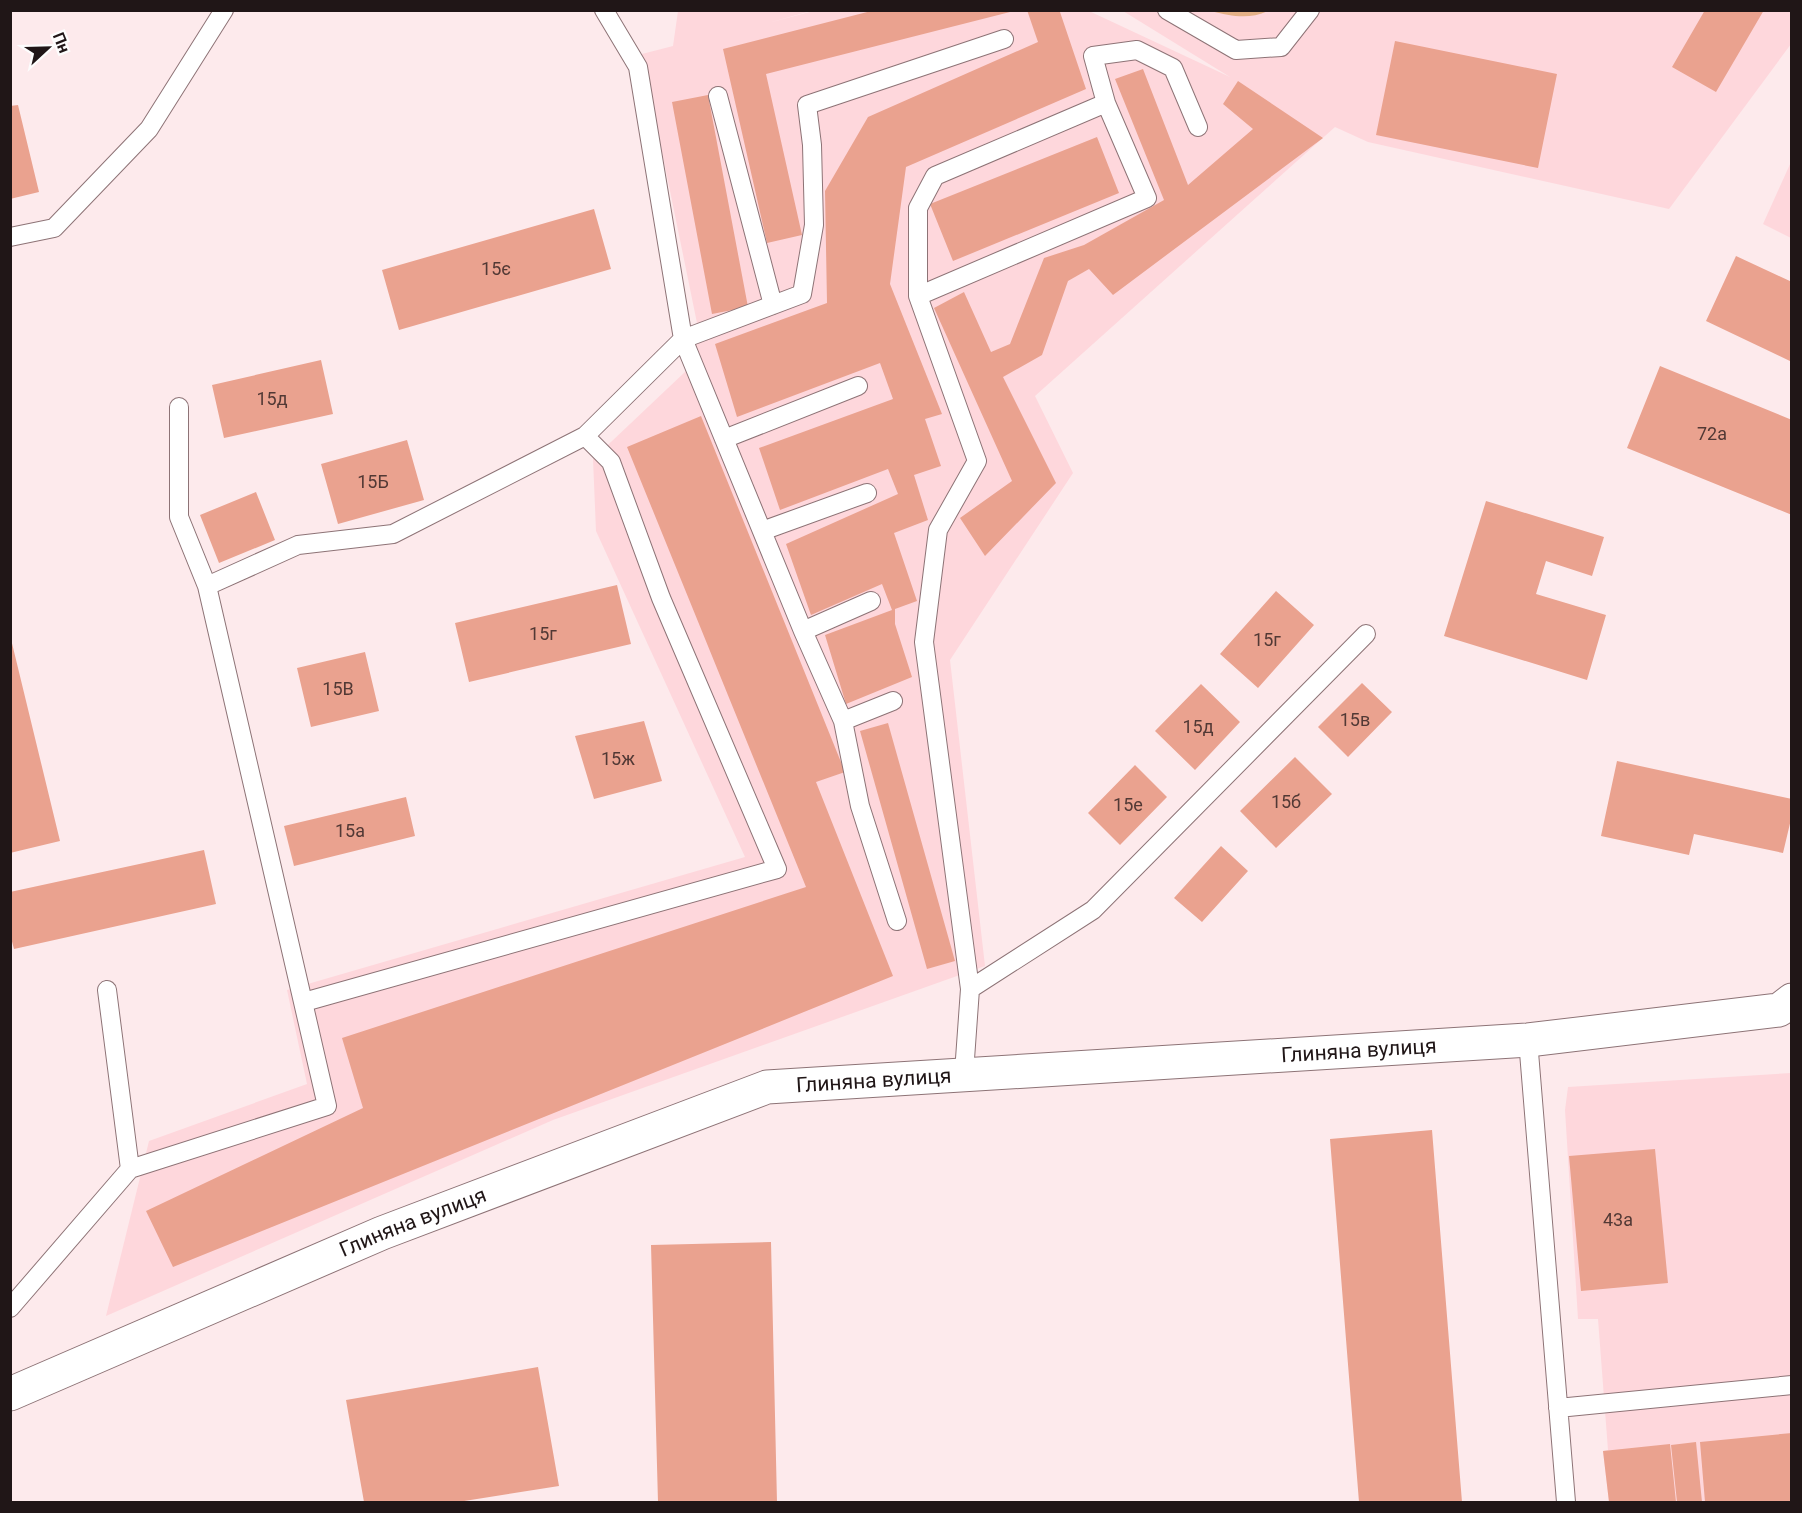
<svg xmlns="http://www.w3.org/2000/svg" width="1802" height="1513" font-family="Roboto,sans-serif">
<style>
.built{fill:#fed7dc}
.green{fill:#e4b187}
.building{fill:#eaa28f}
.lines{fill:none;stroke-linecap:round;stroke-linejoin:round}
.lane-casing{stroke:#8d7376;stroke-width:20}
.secondary-casing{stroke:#8d7376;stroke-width:35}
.lane{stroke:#fff;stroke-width:18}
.secondary{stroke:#fff;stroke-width:33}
.labels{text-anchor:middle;stroke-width:6;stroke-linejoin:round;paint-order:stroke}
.number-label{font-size:18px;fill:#523935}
.street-label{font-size:21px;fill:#201617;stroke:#fdfdfd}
</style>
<rect width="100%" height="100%" fill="#fdeaec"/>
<path class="built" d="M817,10l272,1 141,66 -107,-66h668v33l-122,165 -301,-67 -33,-15 -300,269 38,77 -123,187 35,306 -432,154 -447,196 43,-175 158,-57 -20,-94 458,-133 -149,-326 -3,-72 93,-88 11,-48 -55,-269 31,-8 5,-35h133l-43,12z
M1791,162l1,76h-1l-28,-14z
M1791,1073v429h-182l-6,-51 5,-1 -10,-131h-20l-13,-209 3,-23z"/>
<path class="green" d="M1210,11l58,-1v1c-20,9 -36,5 -58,0z"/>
<path class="building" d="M875,10l139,1 -248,63 36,161 -35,8 -44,-194z
M1027,10l33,2 26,77 -180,78 -16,117 52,130 -17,5 16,47 -27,9 14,45 -34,13 23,68 -22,8v15l17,53 -66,27 -21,-69 67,-25 -10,-26 -71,31 -25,-71 112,-50 -10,-25 -108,41 -21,-62 134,-49 -13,-36 -143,54 -22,-73 112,-41 -2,-112 43,-74 170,-75z
M1705,10h59l-48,82 -44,-25z
M1395,41l162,33 -19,94 -162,-33z
M1143,69l45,116 65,-56 -30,-25 15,-23 85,57 -210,157 -24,-26 -21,12 -26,74 -39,22 53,106 -71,73 -25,-38 52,-37 -78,-173 30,-16 27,60 19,-8 34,-86 40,-13 80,-45 -49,-121z
M708,95l40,212 -36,7 -40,-212z
M18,105l21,87 -29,7v-93z
M1097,137l22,56 -166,68 -23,-57z
M594,209l17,60 -212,61 -17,-60z
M1736,256l56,26v80l-86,-41z
M321,360l12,54 -109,24 -12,-53z
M1660,366l132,54v95l-165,-67z
M701,416l144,356 -29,10 77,194 -720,291 -27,-56 217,-103 -21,-70 464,-151 -179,-440z
M407,440l17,60 -86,24 -17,-60z
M256,492l19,48 -56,23 -19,-48z
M1486,501l118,36 -12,39 -46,-15 -10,33 70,21 -19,65 -143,-44z
M617,585l14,59 -162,38 -14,-59z
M1276,591l38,34 -56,63 -38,-34z
M10,635l50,206 -50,12z
M365,652l14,59 -68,16 -14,-59z
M1362,683l30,29 -44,45 -30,-30z
M1201,684l39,38 -45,48 -40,-39z
M644,721l18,60 -68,18 -19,-63z
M888,723l67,238 -28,8 -67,-238z
M1295,757l37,37 -56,54 -36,-37z
M1617,761l175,38v16l-9,38 -89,-19 -5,21 -88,-19z
M1135,765l32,32 -47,48 -32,-32z
M406,797l9,39 -121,30 -10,-40z
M1221,846l27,25 -46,51 -28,-24z
M204,850l12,54 -202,45 -4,-15v-42z
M1432,1130l30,372h-103l-29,-363z
M1655,1149l13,134 -87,8 -12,-135z
M771,1242l6,260h-119l-7,-257z
M538,1367l21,119 -101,16h-94l-18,-102z
M1792,1433v69h-87l-5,-60z
M1696,1442l6,60h-25l-6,-57z
M1670,1444l6,58h-67l-6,-51z"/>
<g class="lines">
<defs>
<path id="lane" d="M1167,10l69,40 45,-3 29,-37
M718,96l55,209
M1106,103l-13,-47 44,-6 36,18 25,59
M10,237l44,-9 95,-99 75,-119
M918,296l229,-98 -41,-95 -171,73 -17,32v88l59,165 -39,69 -14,112 46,347
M179,407v110l28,69
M724,439l134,-53
M762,531l105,-38
M803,631l68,-30
M843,721l50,-20
M897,921l-37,-115 -17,-85 -40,-90 -120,-292 119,-45 12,-69 -2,-80 -5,-40 197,-66
M107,990l23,179
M304,1002l473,-133 -116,-271 -50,-136 -26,-26
M1528,1040l38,462
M964,1073l6,-84 123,-79 273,-276
M10,1308l120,-139 197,-63 -120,-520 91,-41 95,-11 192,-98 98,-97 -45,-272 -34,-57
M1558,1408l234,-23"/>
<g id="secondary">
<path id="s1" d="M10,1394l372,-161 385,-146 761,-47 251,-30 13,-10"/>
</g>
</defs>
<use href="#lane" class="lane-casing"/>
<use href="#secondary" class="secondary-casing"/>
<use href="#lane" class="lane"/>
<use href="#secondary" class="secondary"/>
</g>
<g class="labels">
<g class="number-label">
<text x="496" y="275">15є</text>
<text x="272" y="405">15д</text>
<text x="1712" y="440">72а</text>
<text x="373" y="488">15Б</text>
<text x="543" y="640">15г</text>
<text x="1267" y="646">15г</text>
<text x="338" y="695">15В</text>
<text x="1355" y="726">15в</text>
<text x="1198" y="733">15д</text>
<text x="618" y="765">15ж</text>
<text x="1286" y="808">15б</text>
<text x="1128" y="811">15е</text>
<text x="350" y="837">15а</text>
<text x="1618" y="1226">43а</text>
</g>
<g class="street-label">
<text dy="7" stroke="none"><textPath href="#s1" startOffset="1410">Глиняна вулиця</textPath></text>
<text dy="7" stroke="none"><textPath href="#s1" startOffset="924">Глиняна вулиця</textPath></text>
<text dy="7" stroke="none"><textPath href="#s1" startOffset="438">Глиняна вулиця</textPath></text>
</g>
</g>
<rect width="1802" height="1513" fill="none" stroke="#201617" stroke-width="24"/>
<g transform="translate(48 48) rotate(68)" stroke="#fdfdfd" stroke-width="4.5" paint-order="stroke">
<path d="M0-4.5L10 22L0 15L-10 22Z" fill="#201617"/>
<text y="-9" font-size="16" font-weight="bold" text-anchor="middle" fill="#201617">Пн</text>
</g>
</svg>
